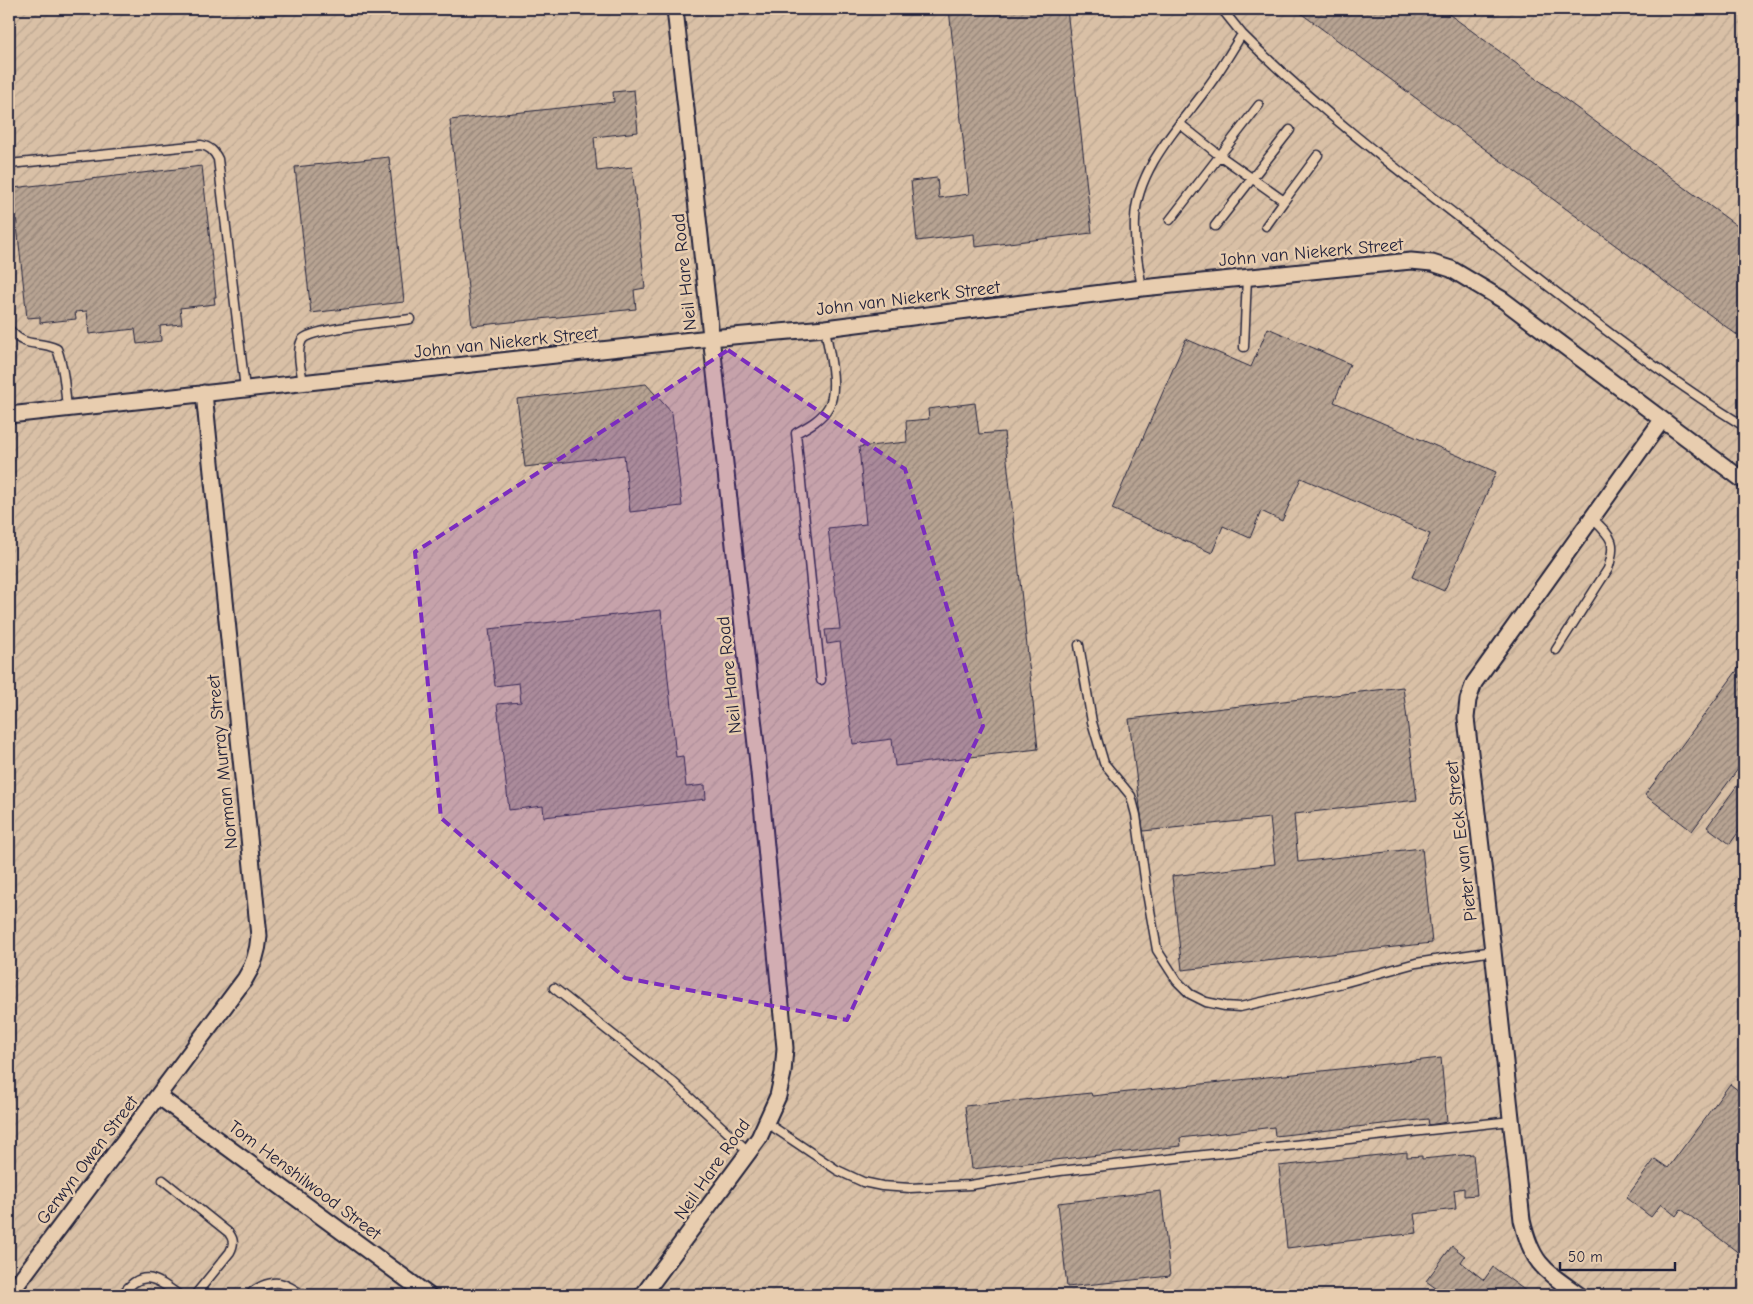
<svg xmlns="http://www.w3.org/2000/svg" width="1753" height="1304" font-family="'Comic Neue',sans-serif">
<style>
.industrial{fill:url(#industrial-furrows)}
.building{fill:url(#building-hatch);stroke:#22223b}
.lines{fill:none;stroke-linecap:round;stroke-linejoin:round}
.lane-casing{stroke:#22223b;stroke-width:11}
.street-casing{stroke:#22223b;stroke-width:19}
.lane{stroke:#e8cdaf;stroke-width:8}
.street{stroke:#e8cdaf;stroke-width:15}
.marked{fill:#7b2cbf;fill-opacity:0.2;stroke:#7b2cbf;stroke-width:4;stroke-dasharray:10 6;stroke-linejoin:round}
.labels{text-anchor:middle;stroke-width:5;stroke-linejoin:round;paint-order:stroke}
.street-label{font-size:18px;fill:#22223b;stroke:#e8cdaf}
</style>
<defs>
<pattern id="industrial-furrows" width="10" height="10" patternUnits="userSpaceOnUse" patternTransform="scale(1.25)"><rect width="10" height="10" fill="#d9c0a6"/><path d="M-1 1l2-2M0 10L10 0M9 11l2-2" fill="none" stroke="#baa590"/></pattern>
<pattern id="building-hatch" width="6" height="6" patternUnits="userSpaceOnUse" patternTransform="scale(1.25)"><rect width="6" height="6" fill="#b7a392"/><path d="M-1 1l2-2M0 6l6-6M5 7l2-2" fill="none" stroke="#948478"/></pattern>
</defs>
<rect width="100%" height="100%" fill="#e8cdaf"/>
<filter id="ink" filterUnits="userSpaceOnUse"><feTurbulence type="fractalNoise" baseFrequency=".02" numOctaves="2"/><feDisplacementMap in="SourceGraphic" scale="10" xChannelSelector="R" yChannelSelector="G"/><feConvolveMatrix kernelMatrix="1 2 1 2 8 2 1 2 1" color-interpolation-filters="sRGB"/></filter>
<g filter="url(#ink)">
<path class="industrial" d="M9,9h1735v1286h-1735z"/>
<path class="building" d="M949,9h118l25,224 -117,14 -1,-13 -57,7 -6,-60 26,-3 2,20 30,-4z
M1295,9h147l302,222v109z
M634,90l4,42 -44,5 3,34 35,-4 13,121 -11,2 2,19 -164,17 -22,-206 164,-18 -1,-10z
M389,157l15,145 -93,11 -16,-146z
M202,166l14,131h-2l1,7 -35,4 2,16 -22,2 1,15 -24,3 -2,-15 -46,5 -2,-23 -12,1 1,7 -36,4v-6l-13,1 -14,-130z
M1268,328l82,36 -16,38 162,70 -52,119 -32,-14 18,-43 -129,-56 -19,43 -21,-10 -11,27 -27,-12 -11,27 -100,-44 74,-170 65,28z
M646,384l26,29 10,93 -52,6 -6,-57 -99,12 -8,-68z
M975,403l4,31 25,-2 34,317 -143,17 -3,-27 -39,5 -13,-102 -13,2 -2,-14 15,-1 -12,-101 38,-4 -7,-77 48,-5 -1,-21 23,-2 -1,-10z
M661,610l15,147 7,-1 3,31 19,-2 1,14 -162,18 -1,-11 -34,4 -12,-106 24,-2 -2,-19 -24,3 -6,-57z
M1744,661v100l-52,70 -47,-36z
M1403,687l14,113 -123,14 4,48 124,-14 10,95 -250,27 -10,-94 103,-12 -5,-46 -127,13 -14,-112z
M1744,776v48l-14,20 -23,-17z
M1441,1058l6,64 -18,3 -1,-6 -153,17 -1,-9 -94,11 1,8 -209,23 -7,-63 126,-13 1,3z
M1730,1084l14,11v162l-63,-48 -5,7 -15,-12 -10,13 -25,-19 29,-39 13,9z
M1407,1152v5l15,-1v3l51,-5 4,41 -13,1v-8l-10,2 2,19 -42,5 3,19 -130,15 -8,-82z
M1161,1191l9,85 -103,11 -9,-84z
M1452,1246l13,10 -4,6 23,18 9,-13 37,27 -85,1 -19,-14z"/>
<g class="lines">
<defs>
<path id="lane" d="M1242,34c79,79 170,147 258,215 80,61 159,125 244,177
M1180,124l39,31 65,46 34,-46
M9,164l192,-19c9,2 13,6 17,14l27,230
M1170,220l89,-115
M1215,226l75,-96
M1266,226l18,-25
M1142,288c-4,-23 -8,-46 -7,-68 1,-50 44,-94 72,-132 13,-17 24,-36 35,-54l-20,-25
M9,329c17,21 28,10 48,20 7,19 8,39 10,60
M1244,347l3,-70
M303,382c-2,-12 -7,-31 -1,-42 8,-12 89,-18 108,-21
M1079,645l13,77 12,41 27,33 5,19 11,78 10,57 20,31 13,13 16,8 19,4 15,1 103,-24 73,-20 77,-12
M1556,650l52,-81c9,-28 4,-31 -16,-51
M821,680l-25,-247c13,-7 26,-14 33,-27 10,-19 -1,-58 -4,-78
M554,988l120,95 75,69
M767,1123l70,47 26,12 19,4 28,2 60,-3 90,-14 451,-50
M163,1180l66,53c5,7 5,11 1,19l-35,43
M122,1295c20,-28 34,-16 57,0
M250,1295c3,-5 7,-6 12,-9 18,-8 25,0 40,8"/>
<path id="street" d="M9,415l701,-77 115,-10 317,-40 269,-27 21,2 19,6 52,31 241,181
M158,1096l270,199
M9,1295l236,-316c9,-14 13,-27 14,-43l-55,-543
M643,1295l116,-157 19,-42 5,-23 2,-25 -26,-276 -84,-763
M1579,1295c-35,-25 -47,-31 -57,-75l-29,-269 -27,-233 2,-18 6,-17 188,-263"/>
</defs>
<use href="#lane" class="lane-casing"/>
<use href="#street" class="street-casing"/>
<use href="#lane" class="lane"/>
<use href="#street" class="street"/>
</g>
</g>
<path class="marked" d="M728,350l177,119 78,257 -136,294 -222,-42 -184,-160 -26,-266z"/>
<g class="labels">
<g class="street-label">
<text transform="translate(1311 252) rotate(-5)" y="6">John van Niekerk Street</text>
<text transform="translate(684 272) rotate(-96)" y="6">Neil Hare Road</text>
<text transform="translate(908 298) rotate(-7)" y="6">John van Niekerk Street</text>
<text transform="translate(506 342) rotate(-6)" y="6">John van Niekerk Street</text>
<text transform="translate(729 675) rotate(-96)" y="6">Neil Hare Road</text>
<text transform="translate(222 762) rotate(-96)" y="6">Norman Murray Street</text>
<text transform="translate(1461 841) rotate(-97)" y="6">Pieter van Eck Street</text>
<text transform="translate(87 1160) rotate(-53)" y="6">Gerwyn Owen Street</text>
<text transform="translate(712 1169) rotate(-55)" y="6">Neil Hare Road</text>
<text transform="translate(305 1180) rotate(37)" y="6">Tom Henshilwood Street</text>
</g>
</g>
<rect width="1753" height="1304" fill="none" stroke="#e8cdaf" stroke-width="30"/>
<rect x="15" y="15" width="1723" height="1274" fill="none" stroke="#22223b" stroke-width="2" filter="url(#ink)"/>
<path d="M1560 1262v8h115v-8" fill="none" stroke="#22223b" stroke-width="2.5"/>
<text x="1568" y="1262" font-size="15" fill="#22223b" stroke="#e8cdaf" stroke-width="4" paint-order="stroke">50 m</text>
</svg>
